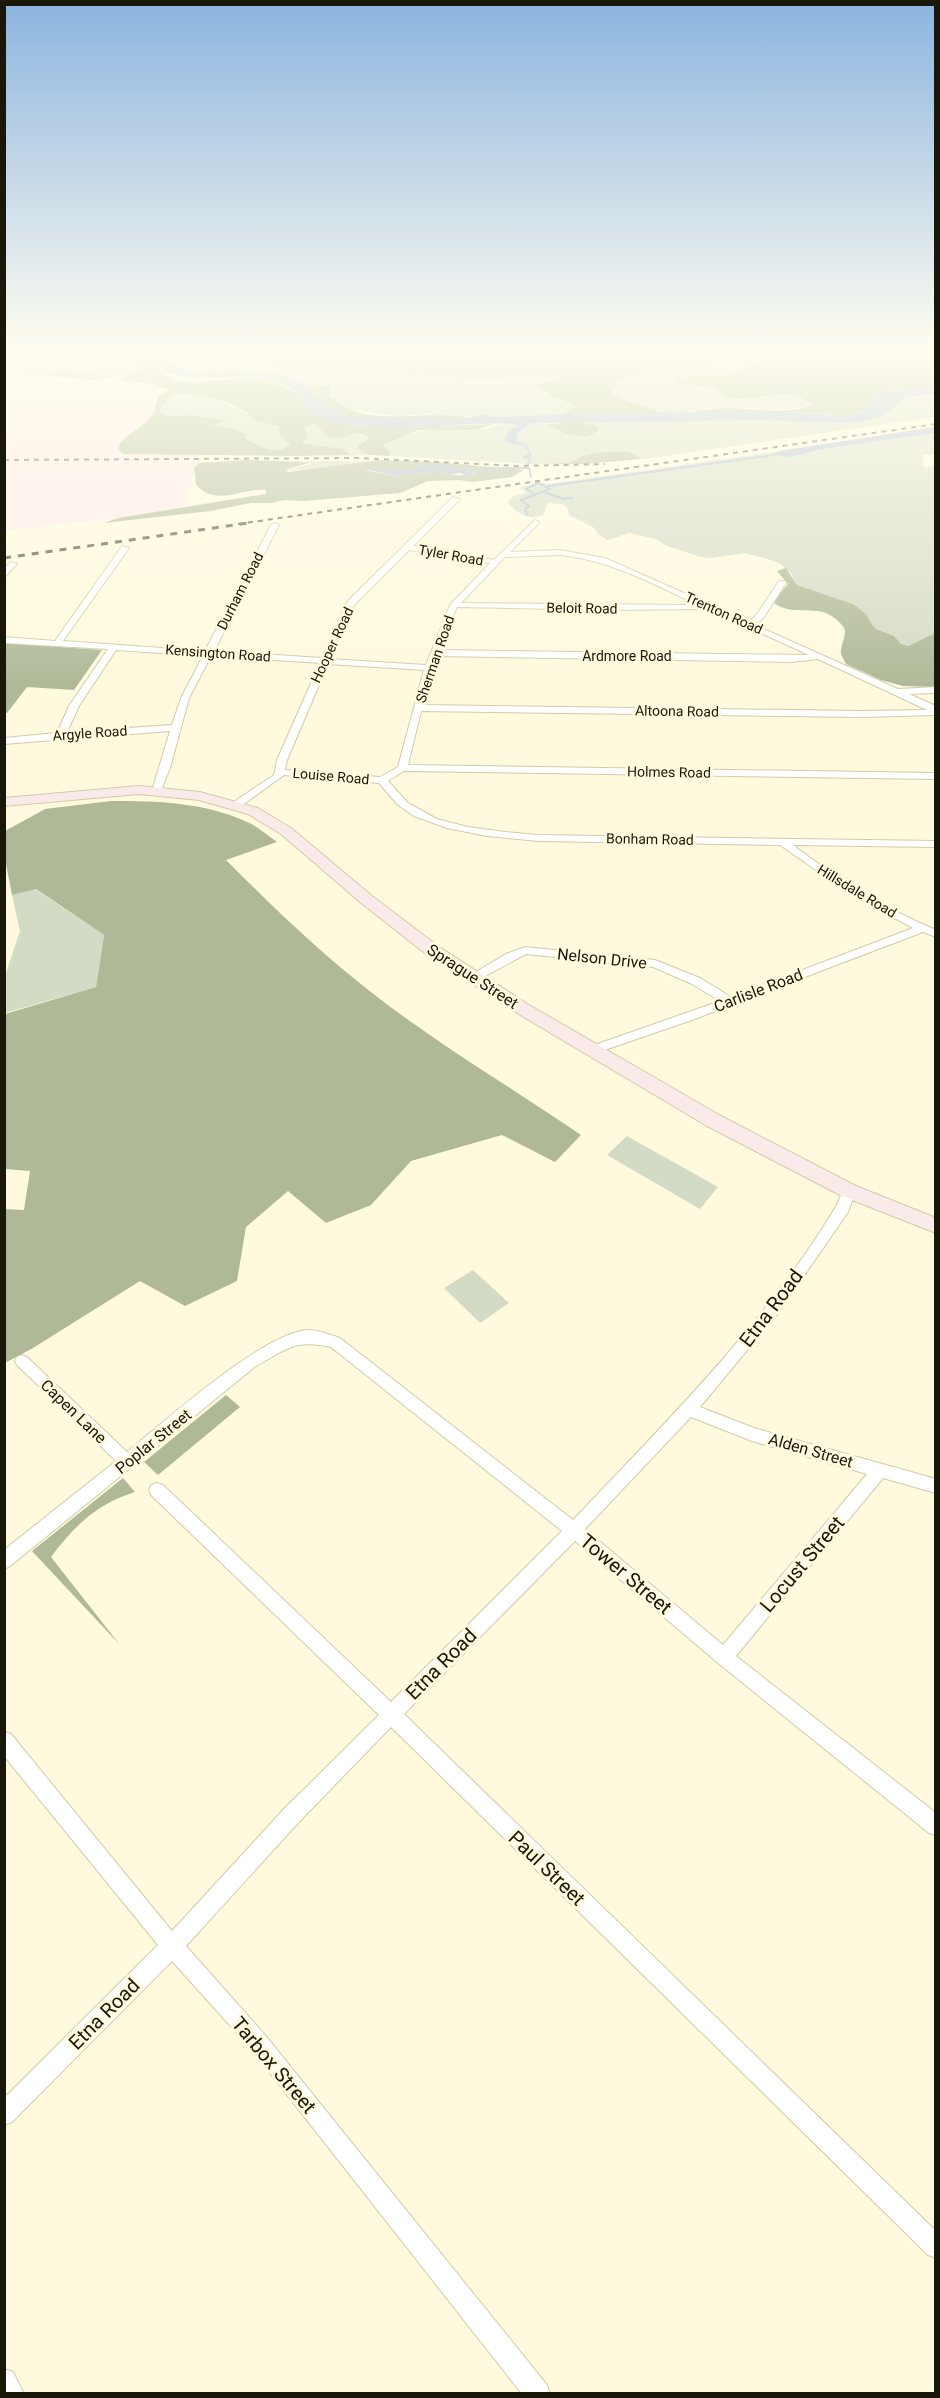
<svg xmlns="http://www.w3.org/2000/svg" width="940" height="2398" font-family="Roboto,sans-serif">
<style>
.commercial{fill:#ffe9eb}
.green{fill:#d4dbc5}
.forest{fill:#afb997;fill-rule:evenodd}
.water{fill:#a0b3d1}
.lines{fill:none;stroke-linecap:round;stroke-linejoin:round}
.stream{stroke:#a0b3d1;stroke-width:2}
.street-casing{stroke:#d1cba8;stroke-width:2}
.secondary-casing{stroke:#d1cba8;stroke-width:2}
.street{fill:#fff;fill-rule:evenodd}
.secondary{fill:#faebea;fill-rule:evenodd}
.rail-far1{stroke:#53503f;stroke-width:2;stroke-dasharray:5 5;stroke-linecap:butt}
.rail{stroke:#53503f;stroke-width:3;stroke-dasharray:7 7;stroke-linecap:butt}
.labels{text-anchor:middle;stroke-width:6;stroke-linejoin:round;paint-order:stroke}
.far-street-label{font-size:14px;fill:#19170a;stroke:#fffadd}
.street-label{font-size:16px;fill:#19170a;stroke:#fffadd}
.near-street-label{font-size:20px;fill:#19170a;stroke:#fffadd}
</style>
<rect width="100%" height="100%" fill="#fffadd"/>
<path class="commercial" d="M4,374l161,9 -15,45 50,26 -16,53 -84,13 -95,10z"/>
<path class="green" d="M5,350h141l-1,6h-6l4,11 -14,9 -8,1 -33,-2 -26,-5 -24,5 -33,-2 6,-6 -6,-2z
M169,350h177c-27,7 -53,-5 -79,10l6,5h8l89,-2 45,12 62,4 82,-3 3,3 -26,4 -3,3 9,7 24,7 10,9 -15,6 -64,2 -14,-3 -13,4 -44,-4 -31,2 -48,-7 -15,-10 -3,-6 4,-4c-7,-6 -18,-2 -27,-5 -17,-5 -31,-11 -49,-14 -31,-4 -64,11 -90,-10l-1,-6z
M804,350l5,2 -1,2 -39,3 -17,6 -7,7 -14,5 -32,1 -19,8c11,0 23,-1 33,3 7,2 14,10 21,11 25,4 56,-14 78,7l-2,1c-31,7 -65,0 -97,2 -17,1 -33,8 -51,5 -12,-3 -42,-11 -50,-21l5,-7 -2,-5 9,-3 77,-11 36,-10 44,-6z
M187,393c37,4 59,23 93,33l3,12 7,7c-15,12 -31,0 -45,-6l1,-5 -16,-6 -18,-2 10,-7 -52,-2 -11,-5c5,-13 15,-18 28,-19z
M935,394v23l-283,41 -10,1 -13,-7h-26l-20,4 -15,7 -36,1 -143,-8 -2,-7 -5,-2c29,-23 58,-15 94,-17 16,-1 22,-9 41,-5l-9,7 -3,6 1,4 11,1 -1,-8 14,-12c4,0 11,-1 15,0 16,4 31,19 50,10l1,-7 -16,-4 16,-1 183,-1 80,2 27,-7 10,-12 10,-6z
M313,424l7,2 6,10 27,-2 16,2 1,2 -9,6 -3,5 11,6 -23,1 2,-1 -1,-4 -45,-8 6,-7 -3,-9z
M935,433v21l-12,1v11l4,2 8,-3v168l-27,13 -7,-2 -7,-8 -18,-7 -23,-25 -56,-19 -6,-12 -10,-9 -16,-6 -20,-5 -34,5 -10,-1 -34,-11 -11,-7 -27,-6 -21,7 -9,-5 -6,-8 -24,-12 -1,-6 -5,-5 -15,-1 -5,12c-14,6 -27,-2 -35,-13l4,-5 15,-5 -8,-4 16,-5 14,1 230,-33 -5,4 16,2 28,-7z
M310,461h55l-36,6 -44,4 26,-7z
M35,889l69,46 -8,52 -91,26v-37l15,-45 -8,-36z
M627,1136l91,51 -18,22 -93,-54z
M473,1270l36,33 -29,20 -36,-35z"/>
<path class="forest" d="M346,350l37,5 5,-1 -9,-4h402l-44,6 -36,10 -67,9 -19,5 2,5 -5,5 1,4 16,8 33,11 -101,2 15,-8c-15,-10 -29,-11 -43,-22l29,-6 -3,-3 -82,3 -62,-4 -45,-12 -89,2 -15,-3c18,-21 57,-6 80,-12z
M804,350h131v35l-46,6 -13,4 -11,15 -13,5 -70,-3 -91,1c38,-13 88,6 121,-8 -24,-23 -58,0 -84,-8 -8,-2 -9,-7 -15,-10l-33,-3 -6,-3c11,-9 32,-4 46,-5 19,-1 29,-13 46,-18 14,-4 28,-1 42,-4v-2z
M138,356h7l6,8 24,17 25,1 51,-5 20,4 28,13 14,21 24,7 22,4 36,1 99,-3 -18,6h-58l-35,15 6,6v5l-20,-1 -11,-6v-3l12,-8c-12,-10 -25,1 -38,0 -9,-1 -10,-11 -19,-14l-8,3 3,9 -6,7 39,6 6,2 2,4 -60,1 -166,-2 -5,-4c3,-16 24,-20 33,-33 9,-13 -1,-15 17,-27l-14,-6 -34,-4 23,-13zM187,393l40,9 20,10 7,8 25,6 1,9 10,10c-15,12 -31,0 -45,-6l1,-5 -16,-6 -18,-2 14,-5 -1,-2c-9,0 -18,-2 -28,-3 -14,-2 -26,4 -38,-4 5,-13 15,-18 28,-19z
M62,370l51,7 -19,3 -56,-5z
M305,384l27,2 -3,10c38,36 96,11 141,22 -31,0 -104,7 -131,-4 -14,-6 -21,-22 -34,-30z
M580,422l16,4 3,4c-14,13 -38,3 -52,-6z
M603,452h26l13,7 -58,5h-52l36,-1 15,-7z
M248,460l64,2 -27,8 3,2 91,-12 56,2 89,8 -12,7 -39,5 -14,-2 -31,1 -28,12 -97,8 -19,-1 -12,3h-22l-39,8 -107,12 14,-5 148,-24v-4c-21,-3 -52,18 -70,-6l-2,-16 5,-5zM426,465l34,5 6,-3 -1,4 11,2 -3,2h-22l-16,-5 -9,3 -30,3 -32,-6h46z
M786,568l11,17 56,19 14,11 3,7 6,7 18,7 7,8 7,2 27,-13v54l-32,-1 -22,-6 -35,-16 -5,-10c-1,-7 4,-16 4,-23 0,-4 -5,-8 -8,-11 -19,-18 -43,-2 -63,-17v-3l14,-16 -11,-13z
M5,643l97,7 -28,40 -47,-3 -20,26h-3z
M111,801c45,0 93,1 136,21 10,4 21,14 30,20l-51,18c46,46 93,92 145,132 66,52 140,95 210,143l-26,27 -53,-27 -91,26 -40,44 -45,18 -38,-32 -42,36 -9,54 -52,25 -45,-25 -107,67 -28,15v-154l19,1 6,-39 -25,-2v-155l91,-27 8,-52 -68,-46 -24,6 -7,-36v-28l40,-22z
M226,1395l14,12 -76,63 -6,5 -14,-13z
M123,1478l12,14c-38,12 -60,33 -84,65l69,88 -88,-94z"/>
<path class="water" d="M146,350h23l-3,6 1,4 12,8 17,4 55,-2 31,5 26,11 20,21 17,9 55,3 70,-1 13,-4 14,3c94,-4 190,-5 285,-5 18,0 63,6 77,1 11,-3 13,-17 24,-21l52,-7v9l-29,3 -23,19 -29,7 -92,-3 -232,3 -14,12 1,9 -9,-1 -4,-3 5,-10 9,-4 -4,-2c-53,-3 -107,8 -160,1 -10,-1 -39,-5 -44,-12 -3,-5 -5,-11 -9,-16 -9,-12 -35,-19 -50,-20 -34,-3 -68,9 -98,-12 -6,-5 -8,-7 -7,-15z
M935,427v6l-117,17 -28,7 -16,-2 5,-4z
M426,465l22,1 12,4 8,-4 -3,5 11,2 -6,3 -11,-3 -8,2 -16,-5 -9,3 -30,3 -32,-7 46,1z"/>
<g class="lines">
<path class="stream" d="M511,441l14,4 6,10 -7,2 6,2 -2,5
M529,468l2,9
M476,472l16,-4h37
M548,486l226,-31
M546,493l18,6 8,-1
M535,494l-9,-5 12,-6
M527,514l-2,-5 4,-3 -8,-6 29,-11 -11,-6"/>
<defs>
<path id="street" d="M453,497l7,2 -47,47 81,14 41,-40 4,2 -1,2 -28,28 50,-2 45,8 144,64 9,-9 21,-32h6l1,2 -22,34 -9,8 143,64 38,-2v6l-27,1 27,12v9l-73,2 -442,-6 -13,54 528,8v6l-532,-8 -16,10 20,22 29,16 31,8 37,5 33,3 398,6v6l-143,-2c44,34 91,63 143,85v7l-13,-5 -231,88 -99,34 -6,-4 2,-3 131,-46 -28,-17 -39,-17 -127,-13 -50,27 -4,1 -6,-4 40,-24 19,-7 130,13 45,18 31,19 182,-69 -61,-33 -72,-50 -242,-4 -51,-5 -40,-8 -33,-12 -17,-12 -18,-21 -95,-8 -44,32h-8v-4l42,-28 3,-15 43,-97 -109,-7 -22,42 -19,70 -10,25 -8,-2 18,-60 -166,13v-6l53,-5 12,-27 39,-57 -104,-6v-6l51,4 67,-95 7,2 -66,93 142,10 66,-126 4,-2 4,2 -65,126 108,7 25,-56zM409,550l81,13 -40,42 -24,60 -96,-6 24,-54zM560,555c50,5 93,29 138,50l-237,-2 44,-46zM457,607l151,3 100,-1 101,46 -370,-5zM116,650l87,6 -22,42 -9,27 -105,7 12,-26zM437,656l354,6 27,-3 109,51 -64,1 -440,-6zM328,664l96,6 -26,97 -18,10 -95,-7 2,-10z
M10,562l7,2 -13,14v-8z
M849,1186l7,5 -8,21 -69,100 -79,95 54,21 182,51v14l-53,-15 -147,178 200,157v22l-7,-2 -211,-170 -143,-122 -171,173 532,517v27l-8,-3 -537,-528 -93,96 -112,123 79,89 282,350 3,9h-28l-271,-345 -79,-88 -160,161 -8,3v-27l154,-153 -154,-189v-24l7,2 161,197 112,-122 95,-94 -228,-220 -2,-5 2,-5 6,-2 6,2 228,217 171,-171 -231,-184c-37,-8 -44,2 -75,19l-246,200 -6,3v-19l112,-89 -99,-96 -2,-4 2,-4 5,-2 5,2 100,95c36,-29 139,-122 182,-122 10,0 22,5 31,8l233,182c93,-98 192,-196 262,-312 4,-6 6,-14 9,-21zM691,1417l61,24 115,33 -144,171 -138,-116z
M4,2369l9,3 11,22h-20z"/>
<path id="secondary" d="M139,786l61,6 58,16 33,20 81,68 66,50 91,59 192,111 135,70 80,32v15l-94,-37 -135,-70 -190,-113 -91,-59 -66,-52 -79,-68 -33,-20 -49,-14 -60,-6 -135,12v-8z"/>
</defs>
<use href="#street" class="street-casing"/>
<use href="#secondary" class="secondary-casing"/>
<use href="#street" class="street"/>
<use href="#secondary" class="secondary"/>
<path class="rail-far1" d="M4,460l353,-2 160,8 88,-2
M238,524l698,-100"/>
<path class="rail" d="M4,558l245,-35"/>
</g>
<linearGradient id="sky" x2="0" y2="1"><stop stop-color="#8bb4df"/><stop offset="0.51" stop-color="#fffdf0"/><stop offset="1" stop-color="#fffdf0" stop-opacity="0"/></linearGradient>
<rect width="940" height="686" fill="url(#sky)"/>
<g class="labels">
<g class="far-street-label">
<text transform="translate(451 555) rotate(10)" y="5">Tyler Road</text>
<text transform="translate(240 591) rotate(-63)" y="5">Durham Road</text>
<text transform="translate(582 608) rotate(1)" y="5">Beloit Road</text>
<text transform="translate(724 613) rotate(24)" y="5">Trenton Road</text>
<text transform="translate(332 645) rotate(-65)" y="5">Hooper Road</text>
<text transform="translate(218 653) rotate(4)" y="5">Kensington Road</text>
<text x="627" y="661">Ardmore Road</text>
<text transform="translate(435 659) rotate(-71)" y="5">Sherman Road</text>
<text transform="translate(677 711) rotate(1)" y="5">Altoona Road</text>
<text transform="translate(90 733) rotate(-4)" y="5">Argyle Road</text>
<text transform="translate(669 772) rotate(1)" y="5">Holmes Road</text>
<text transform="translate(331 776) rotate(5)" y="5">Louise Road</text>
<text transform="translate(650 839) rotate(1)" y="5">Bonham Road</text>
<text transform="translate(857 891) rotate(31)" y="5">Hillsdale Road</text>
</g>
<g class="street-label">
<text transform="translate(602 958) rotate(6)" y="6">Nelson Drive</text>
<text transform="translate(473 976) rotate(33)" y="6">Sprague Street</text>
<text transform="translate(758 990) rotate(-21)" y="6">Carlisle Road</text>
<text transform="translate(74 1411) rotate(44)" y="6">Capen Lane</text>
<text transform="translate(153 1441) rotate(-39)" y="6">Poplar Street</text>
<text transform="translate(811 1450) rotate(16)" y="6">Alden Street</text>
</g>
<g class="near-street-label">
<text transform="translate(771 1308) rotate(-53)" y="7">Etna Road</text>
<text transform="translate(802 1564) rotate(-50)" y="7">Locust Street</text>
<text transform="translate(626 1574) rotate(40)" y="7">Tower Street</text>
<text transform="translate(441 1664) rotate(-45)" y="7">Etna Road</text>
<text transform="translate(547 1868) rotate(44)" y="7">Paul Street</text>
<text transform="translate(104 2014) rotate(-45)" y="7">Etna Road</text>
<text transform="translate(274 2065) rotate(50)" y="7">Tarbox Street</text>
</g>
</g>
<rect width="940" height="2398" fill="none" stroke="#19170a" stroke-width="12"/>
</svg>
